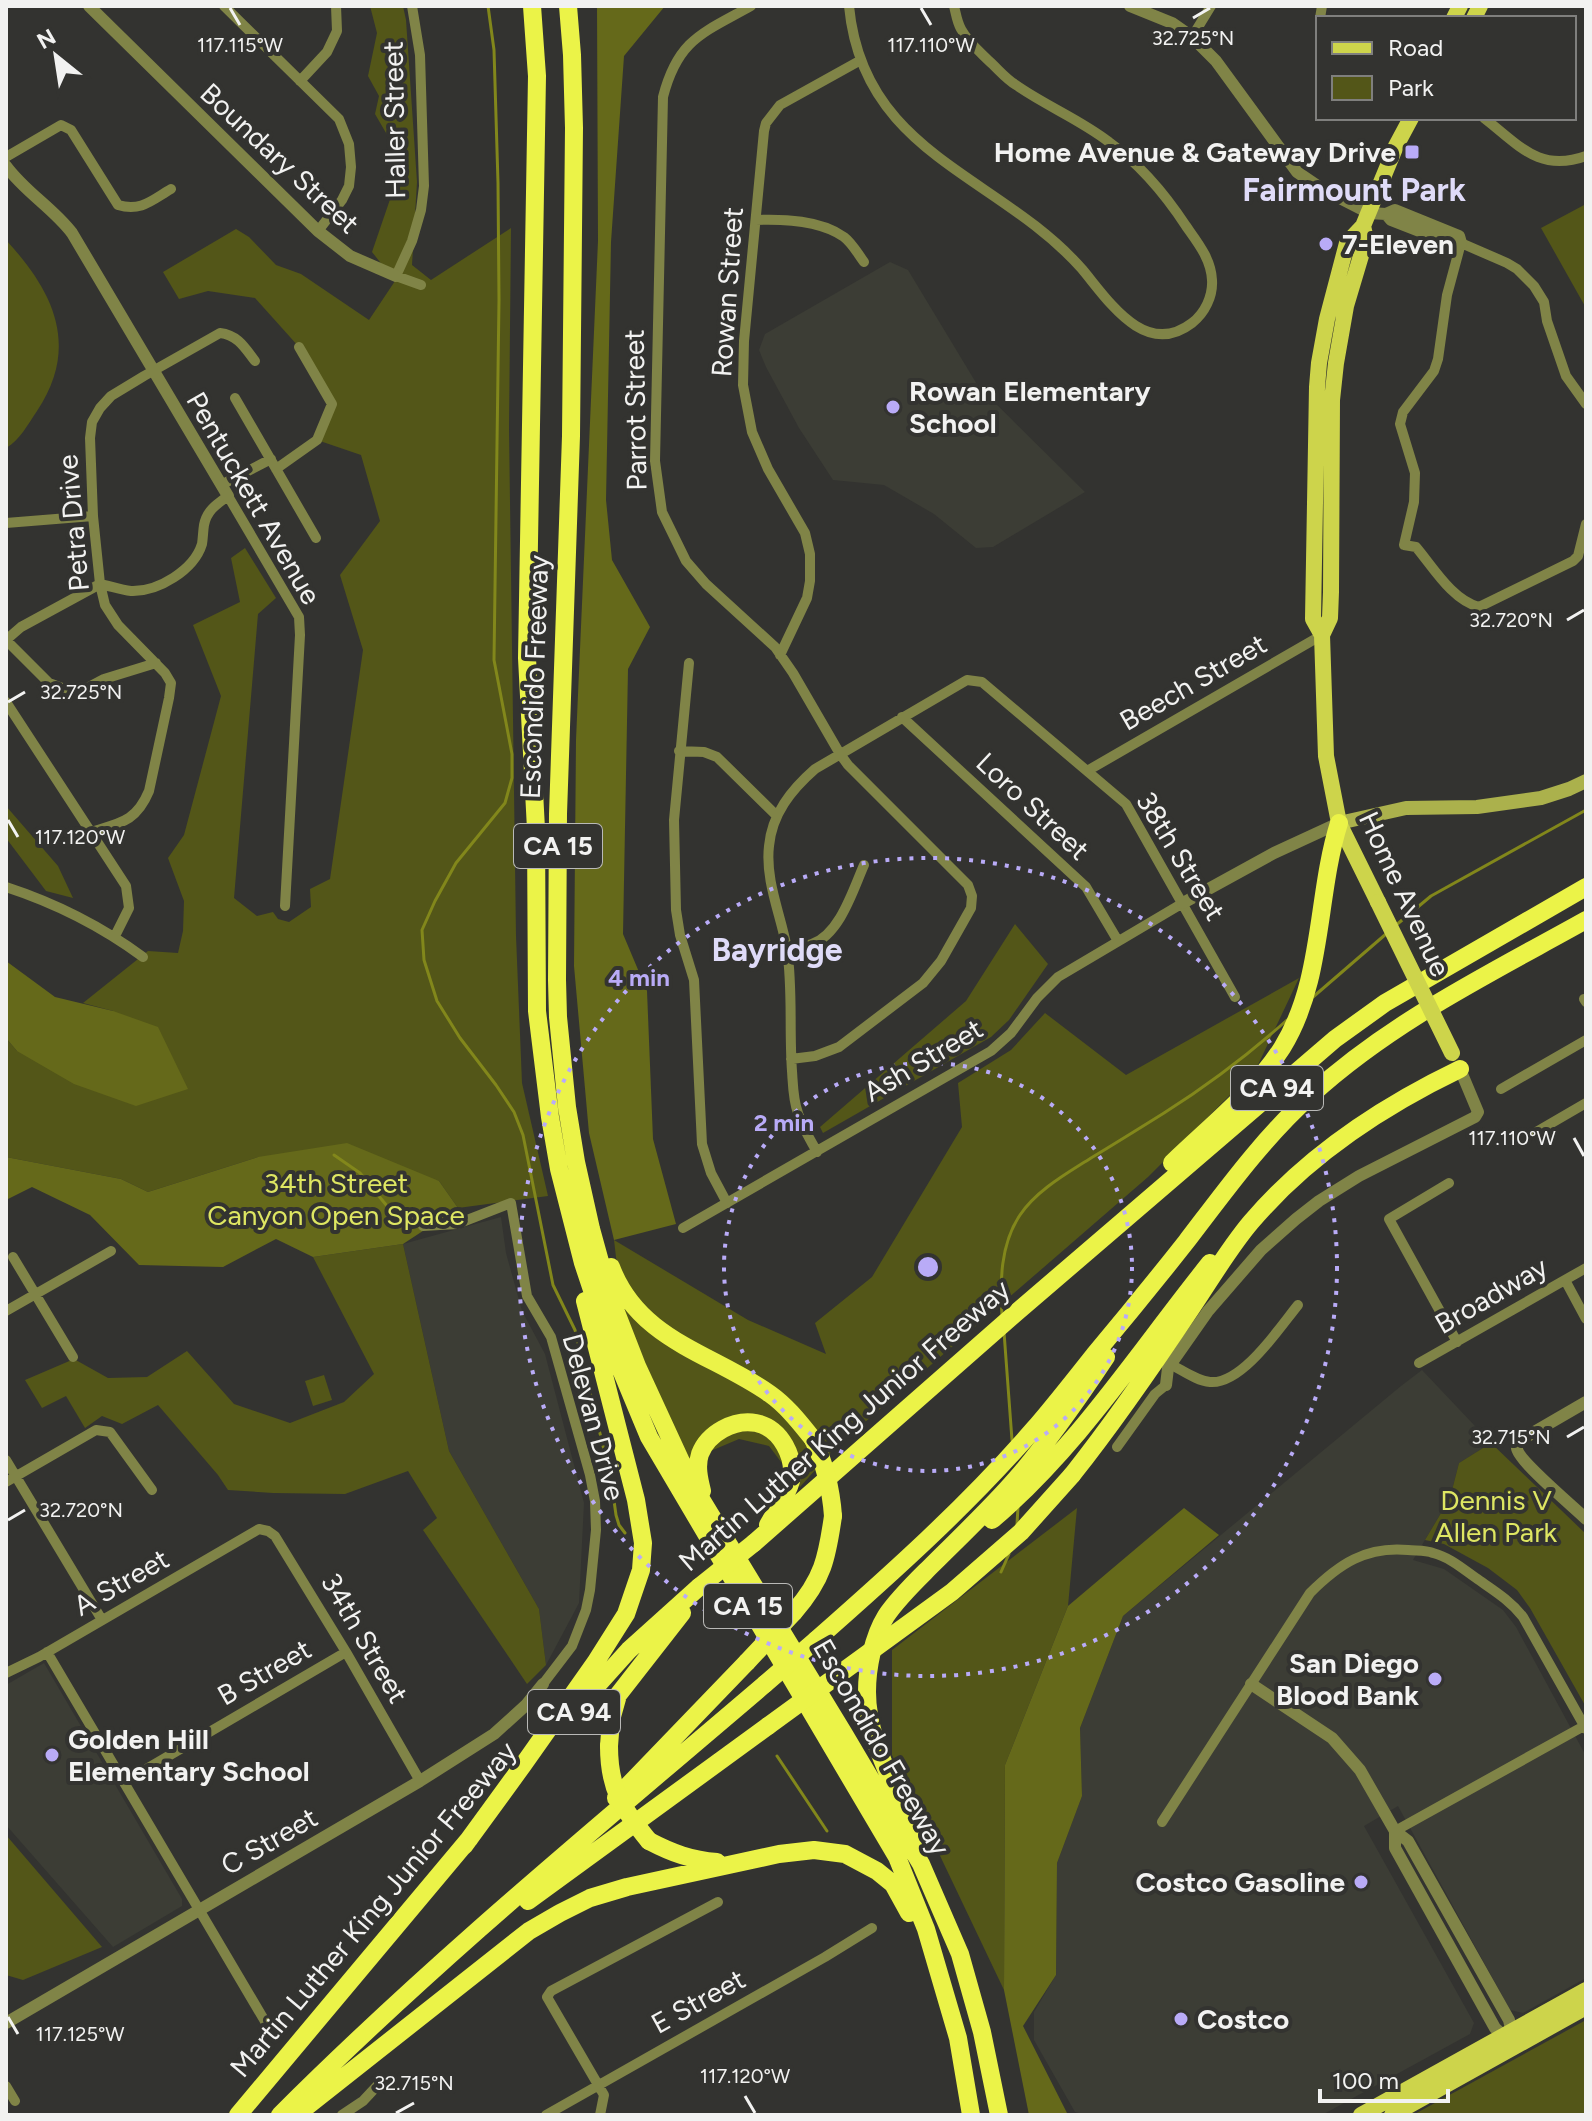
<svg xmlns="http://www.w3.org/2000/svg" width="1592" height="2121" font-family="Figtree,sans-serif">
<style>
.built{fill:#3c3d35}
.green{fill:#535618}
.forest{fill:#65691a}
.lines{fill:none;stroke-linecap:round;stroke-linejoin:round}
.stream{stroke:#82871b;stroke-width:3}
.minor{stroke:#808447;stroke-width:10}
.tertiary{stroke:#808447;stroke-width:12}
.secondary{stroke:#abb14c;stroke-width:14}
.primary{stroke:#cdd44b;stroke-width:16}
.motorway{stroke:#ebf348;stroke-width:18}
.primary-bridge{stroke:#cdd44b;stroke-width:16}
.motorway-bridge{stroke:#ebf348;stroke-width:18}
.ticks{fill:none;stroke:#f2f2f1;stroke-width:3}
.ring{fill:none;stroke:#b9abf7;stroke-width:4;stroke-dasharray:4 8}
.poi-dot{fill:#b9abf7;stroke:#333330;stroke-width:3}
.labels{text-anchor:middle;stroke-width:8;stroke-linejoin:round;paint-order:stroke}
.shield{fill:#333330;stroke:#b9b9b7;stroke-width:2}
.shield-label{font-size:26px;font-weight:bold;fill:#f2f2f1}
.street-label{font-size:28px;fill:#f2f2f1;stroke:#333330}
.poi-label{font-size:28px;font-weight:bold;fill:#f2f2f1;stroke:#333330;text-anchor:start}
.park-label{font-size:28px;fill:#dee662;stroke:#333330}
.quarter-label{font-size:32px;font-weight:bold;fill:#dfdbf8;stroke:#333330}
.ticks-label{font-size:20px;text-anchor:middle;fill:#f2f2f1;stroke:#333330;stroke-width:8;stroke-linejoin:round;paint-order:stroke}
.centre{fill:#b9abf7;stroke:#333330;stroke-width:4}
.ring-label{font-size:24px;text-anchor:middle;font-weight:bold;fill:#b9abf7;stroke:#333330;stroke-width:8;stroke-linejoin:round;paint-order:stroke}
</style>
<rect width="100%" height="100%" fill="#333330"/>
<path class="built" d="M890,262l18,8 70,116 107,106 -92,55 -17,1 -42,-34 -50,-29 -51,-5 -34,-52 -33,-61 -7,-17 6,-16z
M501,1217l5,36 16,58 23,43 39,149 -5,100 -33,62 -7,-56 -90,-158 -46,-207z
M1422,1370l69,73 -32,20 -9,35 -37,62 31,9 59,41 13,17 70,129v222l-63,35 -13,-3 -112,-204 -34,20 110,197 -4,11 -148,81h-237l-10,-3 -41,-72v-28l22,-37 1,-112 25,-67 -2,-68 43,-112 278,-230z
M44,1663l138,236v7l-69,41 -107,-122v-140z"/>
<path class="green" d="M370,6h33l3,14 11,162 -5,83 19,15 80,-52 -2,201 7,507 6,147 26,113 -90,12 -19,-27 -181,-24 -110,35 -27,-13 -115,-22v-119l11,13 96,-40 -30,-8 65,-52 30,2 5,-22 1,-30 -16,-43 16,-23 37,-139 -28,-71 47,-23 -9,-44 14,-10 31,50 -18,16 -24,284 23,18 16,-4 5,7 11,3 22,-15 -1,-18 20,-10 33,-229 -23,-75 40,-54 -19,-66 -44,-15 15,-36 -33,-57 -44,-49 -47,-7 -29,8 -16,-27 73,-43 13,8 27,28 25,9 68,46 26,-39 -23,-29 26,-76 -5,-31 -18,-31 4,-18 -11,-20 9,-43z
M1586,204v104l-45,-80z
M6,240c48,52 74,106 31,171 -9,13 -17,29 -31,37z
M6,806l52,60 15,32 -27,-7 -40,-53z
M1015,924l33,40 -39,56 -18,17 -168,96 -3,-6 146,-126z
M1299,978l-43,91 -108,108 -314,272 -34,38 -31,-41 -30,-7 -52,22 -65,-153 -8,-68 134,80 78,34 -11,-31 57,-46 90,-150 -4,-44 53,-33 34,-37 81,62z
M403,1244l46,207 90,158 7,56 -19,19 -104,-154 14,-12 -29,-47 -63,23 -72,-1 -45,-3 -10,-15 -60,-70 -36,19 -20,-8 -17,12 -19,-32 -24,12 -17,-28 49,-21 34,19 39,-1 40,-26 47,53 56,19 54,-21 30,-28 -61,-117z
M324,1375l8,25 -19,6 -8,-25z
M1491,1443l95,91v173l-56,-99 -13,-18 -29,-22 -44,-24 -19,-4 25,-42 9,-35z
M1077,1508l-9,98 -63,159 -1,225 -112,-235v-105z
M6,1835l96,112 -79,33 -17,-5z
M1586,2020v95h-173z"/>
<path class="forest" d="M597,6h68l-41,50 -13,186 -5,258 6,60 38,67 -22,42 -5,265 24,57 6,148 23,85 -62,16 -25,-107 -15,-167 2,-226 22,-499z
M6,961l49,36 58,14 45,16 30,62 -52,17 -62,-22 -57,-33 -11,-13z
M347,1143l92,38 19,27 -55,36 -90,13 -37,-18 -53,28 -84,-2 -49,-50 -58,-28 -26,13v-43l115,22 27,13 110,-35z
M1184,1508l35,27 -96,81 -43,112 2,68 -25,67 -1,112 -33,51 45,89h-39l-25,-125 1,-225 63,-159z"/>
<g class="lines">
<path class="stream" d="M488,6l6,44 4,133 1,117 -5,360 18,94v24l-7,25 -49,60 -21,38 -13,29 2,30 13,41 23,37 36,47 18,27 9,23 30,150 22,45 36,149 5,36 3,10 6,8
M1395,926l36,-30 155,-86
M1313,997l73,-63
M334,1155l26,18 36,44 12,11
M1002,1316c-2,-34 -2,-71 18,-101 17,-25 46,-41 71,-57 25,-15 49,-30 73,-45 44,-28 84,-58 123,-93
M1004,1332l8,108
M1017,1524l1,-17
M1001,1572l8,-18
M777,1756l50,75"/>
<path class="minor" d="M224,6l115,113 10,25 2,23 -2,19 -7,14 -24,31
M412,6l8,49 4,131 -3,24 -9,31 -16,35 25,9
M751,6c-48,27 -73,33 -88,91l-8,364 7,51 24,49 20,23 69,63 18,26 47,81 8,11 120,120 4,11 -1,12 -30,53 -18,22 -84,64 -24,9 -24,3
M849,6c14,149 149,168 233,263 26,31 63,90 110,54 13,-10 21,-27 20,-43 -1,-21 -14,-37 -26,-54 -21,-32 -45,-61 -77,-84 -28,-22 -63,-36 -93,-57 -10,-6 -18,-16 -27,-24 -10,-10 -21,-19 -28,-32 -4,-7 -5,-15 -7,-23
M1320,18l2,-12
M1192,37l19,-31
M300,81l27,-29 10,-21 -1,-25
M1484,118c35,27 55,55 102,38
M6,157l55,-32 10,5 47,75c23,7 34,-5 53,-16
M756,220c28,-1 64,0 88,17 8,6 14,17 20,25
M235,398l81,140
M1586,404l-20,-28 -19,-55 -3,-19 -10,-16 -17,-17 -10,-6 -46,-20 -14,52 -9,64 -4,12 -31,41 -3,12 15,49 -1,29 -10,43 12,2c17,20 36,53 63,60l94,-46 5,-5 8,-32
M276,469l41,-29 15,-36 -33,-57
M221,485l50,-26
M6,523l87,-7
M6,640l15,-13 79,-43c10,2 21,6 31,7 27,1 63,-21 71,-47 1,-6 1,-13 2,-19 3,-15 13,-21 24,-29l71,121 1,18 -15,271
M6,640l43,43 18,7 20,-2 17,-9 52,-16
M780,655l27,-57 3,-17v-27l-5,-21 -37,-64 -16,-37 -9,-47 1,-44 20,-210 2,-8 14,-18 81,-45
M689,663l-15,157 2,90 4,25 14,45 8,164 9,29 16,30
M6,702l120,184 3,22 -14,28
M902,717l184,170 32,54
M679,751l25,1 13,5 60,59
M1087,771l235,-136
M91,832c29,-9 45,-10 58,-41l20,-93 2,-15 -6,-10 -47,-48 -13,-20 -5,-21 -7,-68 -3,-78 2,-16 8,-14 11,-12 33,-20 76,-43c18,2 25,15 35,28
M6,887c49,16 95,39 137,70
M787,949c8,-1 17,-2 25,-5 28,-10 41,-54 52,-79
M1584,999l2,3
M1501,1089l85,-49
M1531,1135l55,-32
M817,1152c-7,-13 -15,-25 -19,-39 -5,-13 -5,-28 -6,-42 -3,-41 1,-82 -5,-122 -6,-34 -22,-68 -18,-103 3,-32 22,-56 46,-77l152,-89 15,2 144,122 109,193
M1449,1183l-60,36 68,123
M423,1226l34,-2 54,-21 16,93 24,41 39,138 5,26 1,29 -6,60 -4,20 -14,36 -29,38
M683,1228l308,-177 20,-18 26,-35 21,-21 125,-74
M13,1257l60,100
M1565,1280l21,39
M6,1311l105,-60
M1419,1363l167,-95
M1170,1364c12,6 27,17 40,18 32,3 70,-55 88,-77
M1117,1447l38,-53 11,-9
M6,1460l96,160
M6,1482l90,-52 14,2 42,58
M47,1652l219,371
M6,1673l33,-16 220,-128 9,2 7,5 71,116 74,129
M124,1782l222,-130
M1162,1822l148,-229c29,-29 56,-47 98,-43 8,1 17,0 25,3 16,4 29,15 43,25 17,12 34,22 47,39l63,112
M1395,1831l189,-105
M6,2086l9,15
M342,2115l21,-14 14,-15
M546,2115l279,-158 47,-29
M600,2115l4,-20 -57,-98 4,-6 167,-89"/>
<path class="tertiary" d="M89,6l229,225 32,25 46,20
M1130,6l42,17 20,14 24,24 81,111 25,17 47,24 17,1 9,-4 64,26 2,7
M6,166c19,26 47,42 66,67l156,263
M1386,214l5,6 64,25 6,-2
M1183,903l91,-50 65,-30
M1166,1385l2,-17 40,-57 53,-61 35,-31 23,-18 40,-25 116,-59 3,-5 -18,-43
M1586,1402l-62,36c-4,3 -8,4 -7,10 0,12 58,60 69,71
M1251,1684l81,54 28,32 35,61v17l100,180 12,11
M1395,1831l13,10 101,179 4,18
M6,2023l414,-242 74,-47 32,-29 17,-21"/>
<path class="secondary" d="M1339,823l67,-15 71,-1 64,-9 28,-9 17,-8"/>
<path class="primary" d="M1454,18l6,-12
M1474,18l6,-12
M1363,226l3,13 -20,67 -10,57 -4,37 -1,192 -1,26 -8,17 4,121 13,67 39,79
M1322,635l-9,-16 4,-232 2,-24 8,-44 20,-76 16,-17 33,-80 15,-28
M1361,2115l225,-125
M1392,2115l194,-108"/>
<path class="motorway" d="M532,6l5,70 -10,582 9,171 1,182 13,106 9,52 24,94 26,78 40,96 248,420 29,72 32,109 13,77
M568,6l4,49 2,73 -3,308 -13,378 -1,166 1,37 9,90 9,55 15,67 18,65 28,72 53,115 154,253 77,130 39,90 22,78 17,83
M1172,1163c37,-36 82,-71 110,-115 42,-68 34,-152 57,-225
M611,1267c28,74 101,86 159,127 17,12 30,29 43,45
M1072,1475c43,-54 82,-111 120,-168 19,-28 37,-59 59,-85 57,-67 130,-115 209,-153
M702,1491c-3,-12 -6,-25 -2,-37 8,-21 34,-35 56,-31 25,5 40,35 35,58 -4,15 -16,31 -23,44
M992,1520c86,-73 148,-170 218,-257
M754,1543l263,-231 318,-273 50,-36 201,-116
M794,1612c29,-33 33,-54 39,-96
M816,1640c75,-66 151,-134 217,-210 21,-24 41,-50 61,-75 31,-37 62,-75 92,-113 39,-51 77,-104 125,-147 81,-74 180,-122 275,-175
M575,1710l54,-60 70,-63
M609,1746l2,-26 7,-25 64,-82
M616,1798l131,-136
M649,1841c23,12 42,19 68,21
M915,1842c-14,-50 -48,-96 -48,-150 0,-24 6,-55 19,-76 12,-18 29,-34 45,-50 28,-28 58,-56 85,-87 33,-38 62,-80 90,-122
M464,1846l59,-81 72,-102 31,-49 15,-44 2,-27 -7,-43 -51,-199
M528,1901l240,-175
M238,2115l232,-277
M280,2115c153,-153 321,-291 485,-431
M296,2115l233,-184 31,-18 30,-15 37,-11 152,-33 35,-4 31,4 32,17 16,13 16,29"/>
<path class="primary-bridge" d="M1378,902l74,151"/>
<path class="motorway-bridge" d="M813,1439c12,25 18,49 20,77
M699,1587l55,-44
M747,1662l47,-50
M765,1684l51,-44
M768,1726l184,-134 69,-60 51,-57
M609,1746c0,44 13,62 40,95"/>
</g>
<path class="ticks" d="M230,8l10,17M921,8l10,17M1193,18l17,-10M1567,620l17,-10M8,702l17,-10M8,820l10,17M1574,1138l10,18M1567,1437l17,-10M8,1520l17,-10M8,2017l10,17M745,2096l10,17M396,2113l18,-10"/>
<g class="ring">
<circle cx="928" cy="1267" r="204"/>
<circle cx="928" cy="1267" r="409"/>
</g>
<g class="poi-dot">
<rect x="1404" y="144" width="16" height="16" rx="4"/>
<circle cx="1326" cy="244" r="8"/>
<circle cx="893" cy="407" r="8"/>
<circle cx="1435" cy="1679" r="8"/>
<circle cx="52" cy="1755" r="8"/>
<circle cx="1361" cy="1882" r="8"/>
<circle cx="1181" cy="2019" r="8"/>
</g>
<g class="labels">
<g class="shield">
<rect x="514" y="824" width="88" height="44" rx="6"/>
<rect x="1231" y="1066" width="92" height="44" rx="6"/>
<rect x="704" y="1584" width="88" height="44" rx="6"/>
<rect x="528" y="1690" width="92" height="44" rx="6"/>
</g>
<g class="shield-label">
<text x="558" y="855">CA 15</text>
<text x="1277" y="1097">CA 94</text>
<text x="748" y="1615">CA 15</text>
<text x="574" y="1721">CA 94</text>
</g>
<g class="street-label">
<text transform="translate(394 120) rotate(-91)" y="10">Haller Street</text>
<text transform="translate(280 158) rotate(43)" y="10">Boundary Street</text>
<text transform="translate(727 292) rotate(-86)" y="10">Rowan Street</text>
<text transform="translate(635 410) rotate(-91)" y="10">Parrot Street</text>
<text transform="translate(254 498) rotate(60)" y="10">Pentuckett Avenue</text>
<text transform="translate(73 523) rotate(-95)" y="10">Petra Drive</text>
<text transform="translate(534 677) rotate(-88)" y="10">Escondido Freeway</text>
<text transform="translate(1193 682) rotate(-30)" y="10">Beech Street</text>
<text transform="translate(1033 806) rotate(43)" y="10">Loro Street</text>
<text transform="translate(1181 856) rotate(59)" y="10">38th Street</text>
<text transform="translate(1405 894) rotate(65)" y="10">Home Avenue</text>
<text transform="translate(923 1060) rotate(-31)" y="10">Ash Street</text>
<text transform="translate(1491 1295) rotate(-30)" y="10">Broadway</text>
<text transform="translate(594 1417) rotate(75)" y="10">Delevan Drive</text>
<text transform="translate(844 1425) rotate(-41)" y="10">Martin Luther King Junior Freeway</text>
<text transform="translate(121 1582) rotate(-30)" y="10">A Street</text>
<text transform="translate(365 1638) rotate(60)" y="10">34th Street</text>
<text transform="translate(264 1672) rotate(-30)" y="10">B Street</text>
<text transform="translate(882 1747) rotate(60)" y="10">Escondido Freeway</text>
<text transform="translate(269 1841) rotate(-30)" y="10">C Street</text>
<text transform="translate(373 1909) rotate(-50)" y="10">Martin Luther King Junior Freeway</text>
<text transform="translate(698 2001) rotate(-29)" y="10">E Street</text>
</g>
<g class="poi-label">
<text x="1396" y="162" text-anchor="end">Home Avenue &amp; Gateway Drive</text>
<text x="1342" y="254">7-Eleven</text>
<text x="909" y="401">Rowan Elementary<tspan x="909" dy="32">School</tspan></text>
<text x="1419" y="1673" text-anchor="end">San Diego<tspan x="1419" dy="32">Blood Bank</tspan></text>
<text x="68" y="1749">Golden Hill<tspan x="68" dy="32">Elementary School</tspan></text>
<text x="1345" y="1892" text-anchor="end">Costco Gasoline</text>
<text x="1197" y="2029">Costco</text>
</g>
<g class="park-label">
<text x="336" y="1193">34th Street<tspan x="336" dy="32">Canyon Open Space</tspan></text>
<text x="1496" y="1510">Dennis V<tspan x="1496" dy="32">Allen Park</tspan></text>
</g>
<g class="quarter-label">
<text x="1354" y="201">Fairmount Park</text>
<text x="777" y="961">Bayridge</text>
</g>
</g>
<g class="ticks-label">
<text x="1193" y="45">32.725°N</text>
<text x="240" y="52">117.115°W</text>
<text x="931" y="52">117.110°W</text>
<text x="1511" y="627">32.720°N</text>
<text x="81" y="699">32.725°N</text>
<text x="80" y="844">117.120°W</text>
<text x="1512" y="1145">117.110°W</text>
<text x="1511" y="1444">32.715°N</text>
<text x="81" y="1517">32.720°N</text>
<text x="80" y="2041">117.125°W</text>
<text x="745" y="2083">117.120°W</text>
<text x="414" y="2090">32.715°N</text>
</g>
<circle cx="928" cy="1267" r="12" class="centre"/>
<g class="ring-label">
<text x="639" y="986">4 min</text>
<text x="784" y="1131">2 min</text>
</g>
<rect width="1592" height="2121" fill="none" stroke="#f2f2f1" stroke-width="16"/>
<rect x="1316" y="16" width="260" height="104" fill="#333330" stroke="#7f7f7d" stroke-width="2"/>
<rect x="1332" y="42" width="40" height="12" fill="#cdd44b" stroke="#7f7f7d" stroke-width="2"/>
<text x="1388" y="56" font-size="24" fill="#f2f2f1">Road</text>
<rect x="1332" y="76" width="40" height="24" fill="#535618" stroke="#7f7f7d" stroke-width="2"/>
<text x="1388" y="96" font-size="24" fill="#f2f2f1">Park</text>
<g transform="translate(56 56) rotate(330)" stroke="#333330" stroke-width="6" paint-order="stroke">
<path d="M0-6L14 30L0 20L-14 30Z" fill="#f2f2f1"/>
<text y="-12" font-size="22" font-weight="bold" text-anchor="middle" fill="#f2f2f1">N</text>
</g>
<path d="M1320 2089v12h128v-12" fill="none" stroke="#f2f2f1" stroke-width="4"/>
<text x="1332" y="2089" font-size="24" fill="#f2f2f1" stroke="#333330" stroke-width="6" paint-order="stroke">100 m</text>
</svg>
